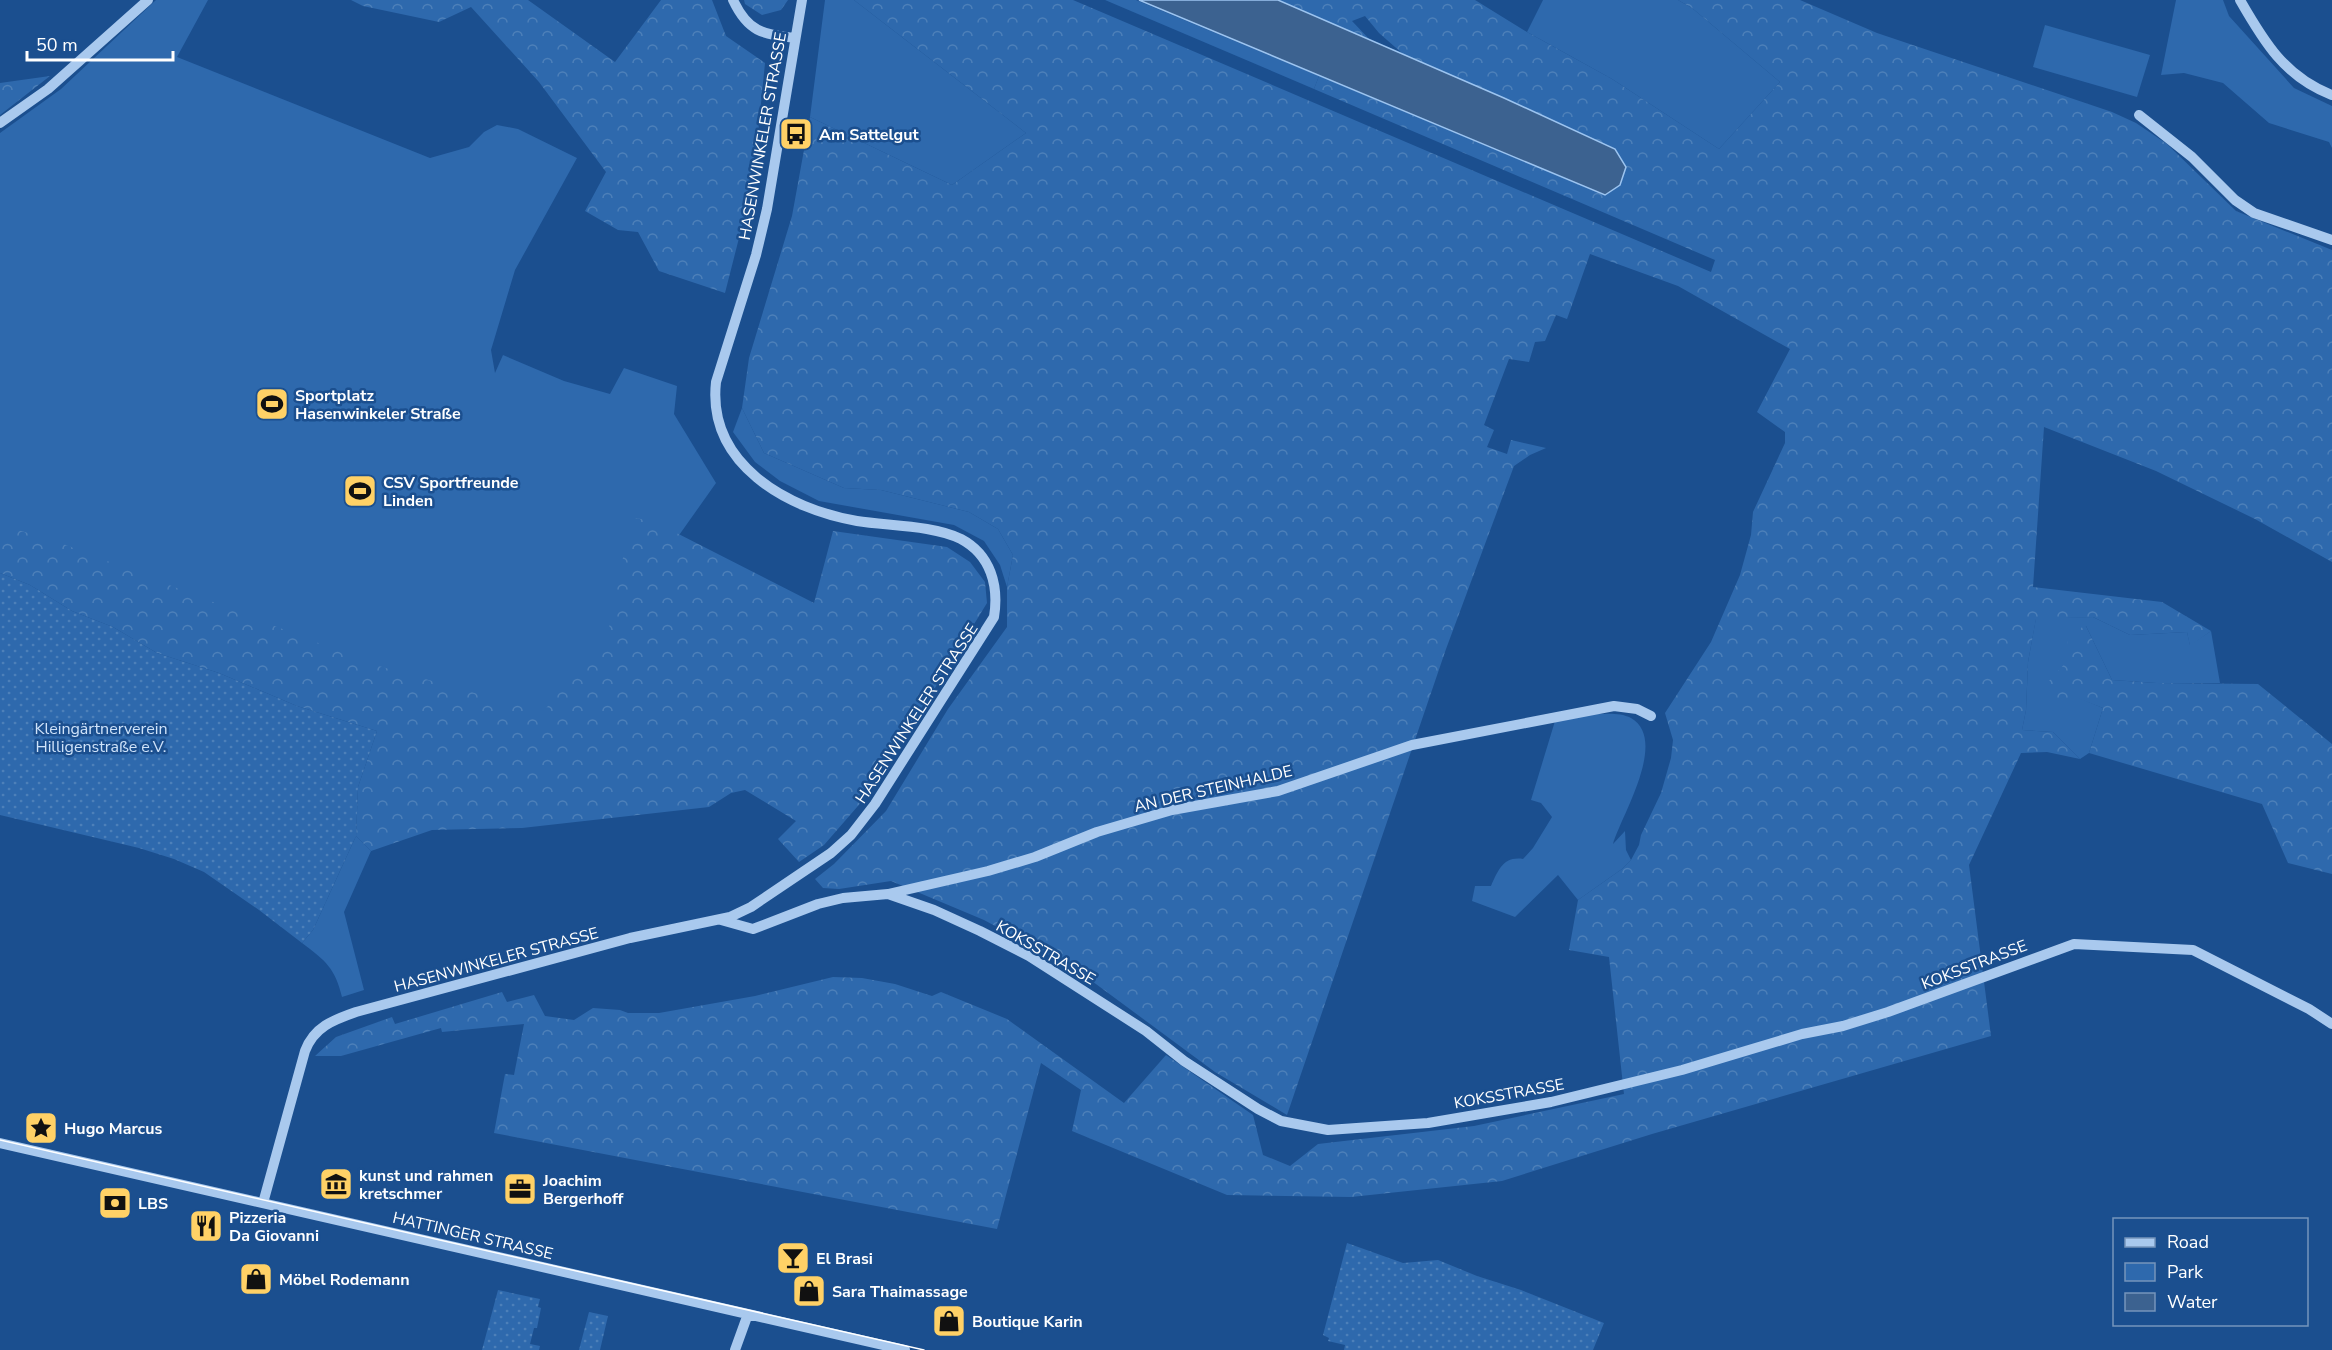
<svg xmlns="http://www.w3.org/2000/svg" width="2332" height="1350" font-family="'Nunito Sans',sans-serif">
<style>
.green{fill:#2e69ad}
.forest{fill:url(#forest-crowns)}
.garden{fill:url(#garden-dots)}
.water{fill:#3c6290;stroke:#9cc4f0;stroke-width:1.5}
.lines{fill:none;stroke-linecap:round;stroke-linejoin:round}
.minor{stroke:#a9c9ee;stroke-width:10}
.tram{stroke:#fff;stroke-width:1.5}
.labels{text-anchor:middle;stroke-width:5;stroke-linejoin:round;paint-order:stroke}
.poi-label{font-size:16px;font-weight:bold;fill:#fff;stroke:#1b4f8f;text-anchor:start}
.street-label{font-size:16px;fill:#fff;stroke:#1b4f8f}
.park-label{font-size:16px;fill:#cfe3fa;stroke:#1b4f8f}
</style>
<defs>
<pattern id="forest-crowns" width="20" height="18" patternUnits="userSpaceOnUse" patternTransform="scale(1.5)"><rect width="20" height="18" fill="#2e69ad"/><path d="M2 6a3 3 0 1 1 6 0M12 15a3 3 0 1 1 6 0" fill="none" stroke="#4d80b9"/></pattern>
<pattern id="garden-dots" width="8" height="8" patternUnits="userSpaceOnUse" patternTransform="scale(1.5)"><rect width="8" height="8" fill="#2e69ad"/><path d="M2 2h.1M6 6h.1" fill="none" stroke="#4d80b9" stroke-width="1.8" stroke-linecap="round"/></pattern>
</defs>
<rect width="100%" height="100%" fill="#1b4f8f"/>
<path class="green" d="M156,0h52l-31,57 253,101 39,-11 15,-15 13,-7 21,4 59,29 -62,112 -24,80 4,23 8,-18 61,26 46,13 14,-26 53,18 -3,28 42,69 -85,120 -113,171 -518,-202v-439l61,-44z
M825,0h29l172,133 -74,52 -142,-68z
M1105,0h31l183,76 -5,13z
M1543,0h135l14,8 88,74 -61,67 -107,-70 -85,-47z
M2176,0h47l6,16 65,72 38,18v42l-3,-6 -60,-19 -46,-40 -39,-10 -23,2z
M2045,25l105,30 -13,42 -104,-30z
M742,408l22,45 80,35 37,2 88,22 29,17 15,26 -6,32 -7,-22 -16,-24 -30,-16 -135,-24 -39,-20 -25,-19 -22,-30z
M2093,617l37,18 57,-3 3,13 21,-14 9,52h-64l-44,-3 -26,-54 -14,69 31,13 -14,45 -9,6 -27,-27 -31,-2 4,-20 2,-48 8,-44z
M1594,714c12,0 26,-2 37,4 38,22 -10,98 -18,126l12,-13 1,19 5,10 -9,9 -44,31 -20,-25 -43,42 -43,-16 3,-15h16c7,-15 12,-30 32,-27l10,-11 19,-31 -11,-14 -10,-3 24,-79z
M356,836l15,15 -27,61 20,78 -22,7c-7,-29 -16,-36 -40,-54l11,-13z"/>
<path class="forest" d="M351,0h177l87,62 46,-62h51l14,36 39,27 -12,120 -28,110 -66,-22 -21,-39 -20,-2 -33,-19 21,-39 -67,-90 -68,-75 -32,15 -76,-16z
M744,0h44l-7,10 -19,5 -17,-11z
M854,0h219l638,272 4,-12 -401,-171 5,-13 286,119 21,-28 -11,-18 -212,-95 -24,-21 -14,-17 -13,5 18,19 -92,-40h197l52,32 85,47 107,70 61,-67 -88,-74 -14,-8h122l77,33 235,79 24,11 31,21 69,67 96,39v312l-77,-43 -99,-48 -112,-44 -11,160 129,15 49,29 -21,15 -3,-14 -57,3 -37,-18 -57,2 -8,43 -2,48 -4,20 31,2 27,27 -33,-7 -26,1 -52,112 22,171 -339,98 -150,47 -151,16 -124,-2 -155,-64 9,-41 -40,-27 -44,166 -503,-96 11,-59 9,1 10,-51 -82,8 -1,-4 -100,28h-26l21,-19 56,-20 3,7 107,-32 5,10 27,-7 11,21 29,4 19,-12 27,2 8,3h31l96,-17 78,-19 29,1 33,6 37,12 9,-4 66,27 117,84 42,-48 87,60 10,40 27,11 28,-22 156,-18 150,-32 -15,-137 -40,-7 9,-50 44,-31 9,-9 8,-15 2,-10 20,-42 10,-35 2,-18 -8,-27 46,-71 29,-67 11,-40 2,-23 32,-69v-11l-28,-20 33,-63 -112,-63 -88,-32 -23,65 -11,-4 -11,26 -10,1 -6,20 -20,-3 -25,66 10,5 -7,17 20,7 4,-14 35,8 -16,7 -16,11 -68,183 -159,466 -72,-43 -138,-102 -93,-50 -93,-39 -52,8 -16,-1 -8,-9 19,-15 52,-53 62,-102 59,-82v-40l6,-32 -15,-26 -29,-17 -88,-22 -37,-2 -80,-35 -22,-45 7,-50 43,-142 18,-99 142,68 74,-52z
M50,76l-50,39v-32z
M636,518l19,4 159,81 19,-72 114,16 23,15 15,20 2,21 -57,93 -64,88 -2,15 -40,46 -25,17 -21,-23 18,-18 -51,-31 -14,3 -22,14 -187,21 -90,2 -61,21 -15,-15 2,-49 19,-56 -80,-25 -78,-33 -62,-20 -44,-26 -41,-16 -42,-26 -30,-12v-48l53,15 322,125 168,47 65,-79 14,-72z
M2086,626l26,54 44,3 102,1 74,60v130l-44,-11 -26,-59 -173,-51 14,-45 -31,-12 -10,6 -25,-8 32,-35 -2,-26z"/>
<path class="garden" d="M0,573l30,12 42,26 41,16 44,26 62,20 78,33 80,25 -19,56 -2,49 -43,94 -11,13 -43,-33 -55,-38 -30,-13 -35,-11 -139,-33z
M1347,1243l56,20 35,-3 39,16 44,14 83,33 -11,27h-249l1,-5 -17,-4 1,-3 -6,-3z
M498,1290l42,9 -2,8 3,1 -4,20h-3l-4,16 10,2 -1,4h-57z
M589,1312l19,4 -8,34h-21z"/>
<path class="water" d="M1139,0h139l226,98 111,51 11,18 -6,18 -15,10z"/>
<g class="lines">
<path class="minor" d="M733,0c15,32 29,34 62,38
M2240,0c24,42 45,77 92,95
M2139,115l53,42 43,43 19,13 78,27
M0,123l48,-34 100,-89
M888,894l100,-23 47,-14 62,-25 75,-22 106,-19 134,-46 202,-39 23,3 14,7
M721,920l32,9 65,-25 25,-6 45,-4 46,16 46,21 49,25 117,75 38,30 74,48 23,12 47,9 100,-7 123,-21 131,-32 120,-36 41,-8 45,-14 186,-68 119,6 116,59 23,15
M0,1143l905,207
M263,1203l42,-152c9,-24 28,-31 51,-39l274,-74 100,-21 21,-10 80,-54 20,-18 24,-31 119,-187c5,-31 -3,-62 -33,-78 -28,-14 -73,-13 -104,-18 -70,-12 -150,-57 -141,-139l40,-127 11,-46 35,-209
M735,1350l13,-36"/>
<path class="tram" d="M0,1140l924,210"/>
</g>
<defs>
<symbol id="bus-square" viewBox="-11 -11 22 22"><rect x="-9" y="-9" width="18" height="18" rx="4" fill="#ffd166" stroke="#1b4f8f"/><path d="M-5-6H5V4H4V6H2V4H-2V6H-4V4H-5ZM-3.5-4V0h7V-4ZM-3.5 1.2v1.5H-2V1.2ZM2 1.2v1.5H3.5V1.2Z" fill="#111"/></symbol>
<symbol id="stadium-square" viewBox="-11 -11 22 22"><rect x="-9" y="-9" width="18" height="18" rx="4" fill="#ffd166" stroke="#1b4f8f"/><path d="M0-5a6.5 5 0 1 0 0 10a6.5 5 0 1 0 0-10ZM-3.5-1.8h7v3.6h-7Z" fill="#111"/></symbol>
<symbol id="sight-square" viewBox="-11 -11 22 22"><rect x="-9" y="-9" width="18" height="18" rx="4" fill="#ffd166" stroke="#1b4f8f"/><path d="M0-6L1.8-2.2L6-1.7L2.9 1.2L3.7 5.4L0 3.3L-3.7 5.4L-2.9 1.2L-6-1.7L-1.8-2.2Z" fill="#111"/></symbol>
<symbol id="museum-square" viewBox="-11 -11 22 22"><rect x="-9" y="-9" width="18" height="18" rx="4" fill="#ffd166" stroke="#1b4f8f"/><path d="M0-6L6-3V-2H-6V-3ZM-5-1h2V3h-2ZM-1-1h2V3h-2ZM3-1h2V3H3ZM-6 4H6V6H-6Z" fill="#111"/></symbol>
<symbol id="office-square" viewBox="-11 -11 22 22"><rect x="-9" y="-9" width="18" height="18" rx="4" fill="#ffd166" stroke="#1b4f8f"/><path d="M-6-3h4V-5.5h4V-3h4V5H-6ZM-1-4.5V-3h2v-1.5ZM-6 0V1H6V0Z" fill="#111"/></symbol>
<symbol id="bank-square" viewBox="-11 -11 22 22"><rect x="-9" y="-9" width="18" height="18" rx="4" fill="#ffd166" stroke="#1b4f8f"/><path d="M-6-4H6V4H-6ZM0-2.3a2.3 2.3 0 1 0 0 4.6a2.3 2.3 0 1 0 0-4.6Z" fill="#111"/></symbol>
<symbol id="restaurant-square" viewBox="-11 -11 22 22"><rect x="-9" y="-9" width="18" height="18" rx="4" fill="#ffd166" stroke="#1b4f8f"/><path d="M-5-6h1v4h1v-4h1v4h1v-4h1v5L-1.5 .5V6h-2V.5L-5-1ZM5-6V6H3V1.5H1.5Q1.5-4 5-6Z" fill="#111"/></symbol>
<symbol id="bar-square" viewBox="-11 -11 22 22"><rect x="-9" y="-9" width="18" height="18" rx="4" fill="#ffd166" stroke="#1b4f8f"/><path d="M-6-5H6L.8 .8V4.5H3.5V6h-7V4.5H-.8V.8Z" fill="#111"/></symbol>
<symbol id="shop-square" viewBox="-11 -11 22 22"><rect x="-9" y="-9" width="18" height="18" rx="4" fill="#ffd166" stroke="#1b4f8f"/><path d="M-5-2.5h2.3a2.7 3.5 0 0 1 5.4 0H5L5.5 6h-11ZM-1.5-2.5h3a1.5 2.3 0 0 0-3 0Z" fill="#111"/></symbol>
</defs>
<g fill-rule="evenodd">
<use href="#bus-square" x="777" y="115" width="38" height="38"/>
<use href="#stadium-square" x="253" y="385" width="38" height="38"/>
<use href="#stadium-square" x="341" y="472" width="38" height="38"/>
<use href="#sight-square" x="22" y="1109" width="38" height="38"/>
<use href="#museum-square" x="317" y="1165" width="38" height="38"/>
<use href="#office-square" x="501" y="1170" width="38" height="38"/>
<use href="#bank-square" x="96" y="1184" width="38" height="38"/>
<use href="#restaurant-square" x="187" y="1207" width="38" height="38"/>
<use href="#bar-square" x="774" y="1239" width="38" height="38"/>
<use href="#shop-square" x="237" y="1260" width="38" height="38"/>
<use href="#shop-square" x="790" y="1272" width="38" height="38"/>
<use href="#shop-square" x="930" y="1302" width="38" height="38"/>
</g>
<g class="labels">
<g class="poi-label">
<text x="819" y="140">Am Sattelgut</text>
<text x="295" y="401">Sportplatz<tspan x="295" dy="18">Hasenwinkeler Straße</tspan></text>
<text x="383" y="488">CSV Sportfreunde<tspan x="383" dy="18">Linden</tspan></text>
<text x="64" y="1134">Hugo Marcus</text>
<text x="359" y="1181">kunst und rahmen<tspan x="359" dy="18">kretschmer</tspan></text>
<text x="543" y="1186">Joachim<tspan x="543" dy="18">Bergerhoff</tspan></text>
<text x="138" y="1209">LBS</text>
<text x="229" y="1223">Pizzeria<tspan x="229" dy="18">Da Giovanni</tspan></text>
<text x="816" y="1264">El Brasi</text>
<text x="279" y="1285">Möbel Rodemann</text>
<text x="832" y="1297">Sara Thaimassage</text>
<text x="972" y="1327">Boutique Karin</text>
</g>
<g class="street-label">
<text transform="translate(762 136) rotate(-80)" y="6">HASENWINKELER STRASSE</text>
<text transform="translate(916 713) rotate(-57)" y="6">HASENWINKELER STRASSE</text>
<text transform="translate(1213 788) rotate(-13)" y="6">AN DER STEINHALDE</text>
<text transform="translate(1046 952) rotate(30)" y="6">KOKSSTRASSE</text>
<text transform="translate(496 959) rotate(-15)" y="6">HASENWINKELER STRASSE</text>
<text transform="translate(1974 964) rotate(-21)" y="6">KOKSSTRASSE</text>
<text transform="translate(1509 1093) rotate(-10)" y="6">KOKSSTRASSE</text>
<text transform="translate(473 1235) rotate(13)" y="6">HATTINGER STRASSE</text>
</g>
<g class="park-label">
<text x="101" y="734">Kleingärtnerverein<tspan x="101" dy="18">Hilligenstraße e.V.</tspan></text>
</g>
</g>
<rect x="2113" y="1218" width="195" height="108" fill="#1b4f8f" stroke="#7695bc" stroke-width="1.5"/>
<rect x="2125" y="1238" width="30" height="9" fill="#a9c9ee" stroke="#7695bc" stroke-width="1.5"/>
<text x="2167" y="1248" font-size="18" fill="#ffffff">Road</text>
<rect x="2125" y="1263" width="30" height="18" fill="#2e69ad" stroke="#7695bc" stroke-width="1.5"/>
<text x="2167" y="1278" font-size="18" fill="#ffffff">Park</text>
<rect x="2125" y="1293" width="30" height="18" fill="#3c6290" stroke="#7695bc" stroke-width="1.5"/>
<text x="2167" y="1308" font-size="18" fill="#ffffff">Water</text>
<path d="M27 51v9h146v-9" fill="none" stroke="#ffffff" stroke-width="3"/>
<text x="36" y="51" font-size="18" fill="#ffffff" stroke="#1b4f8f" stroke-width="4.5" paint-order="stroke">50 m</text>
</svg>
